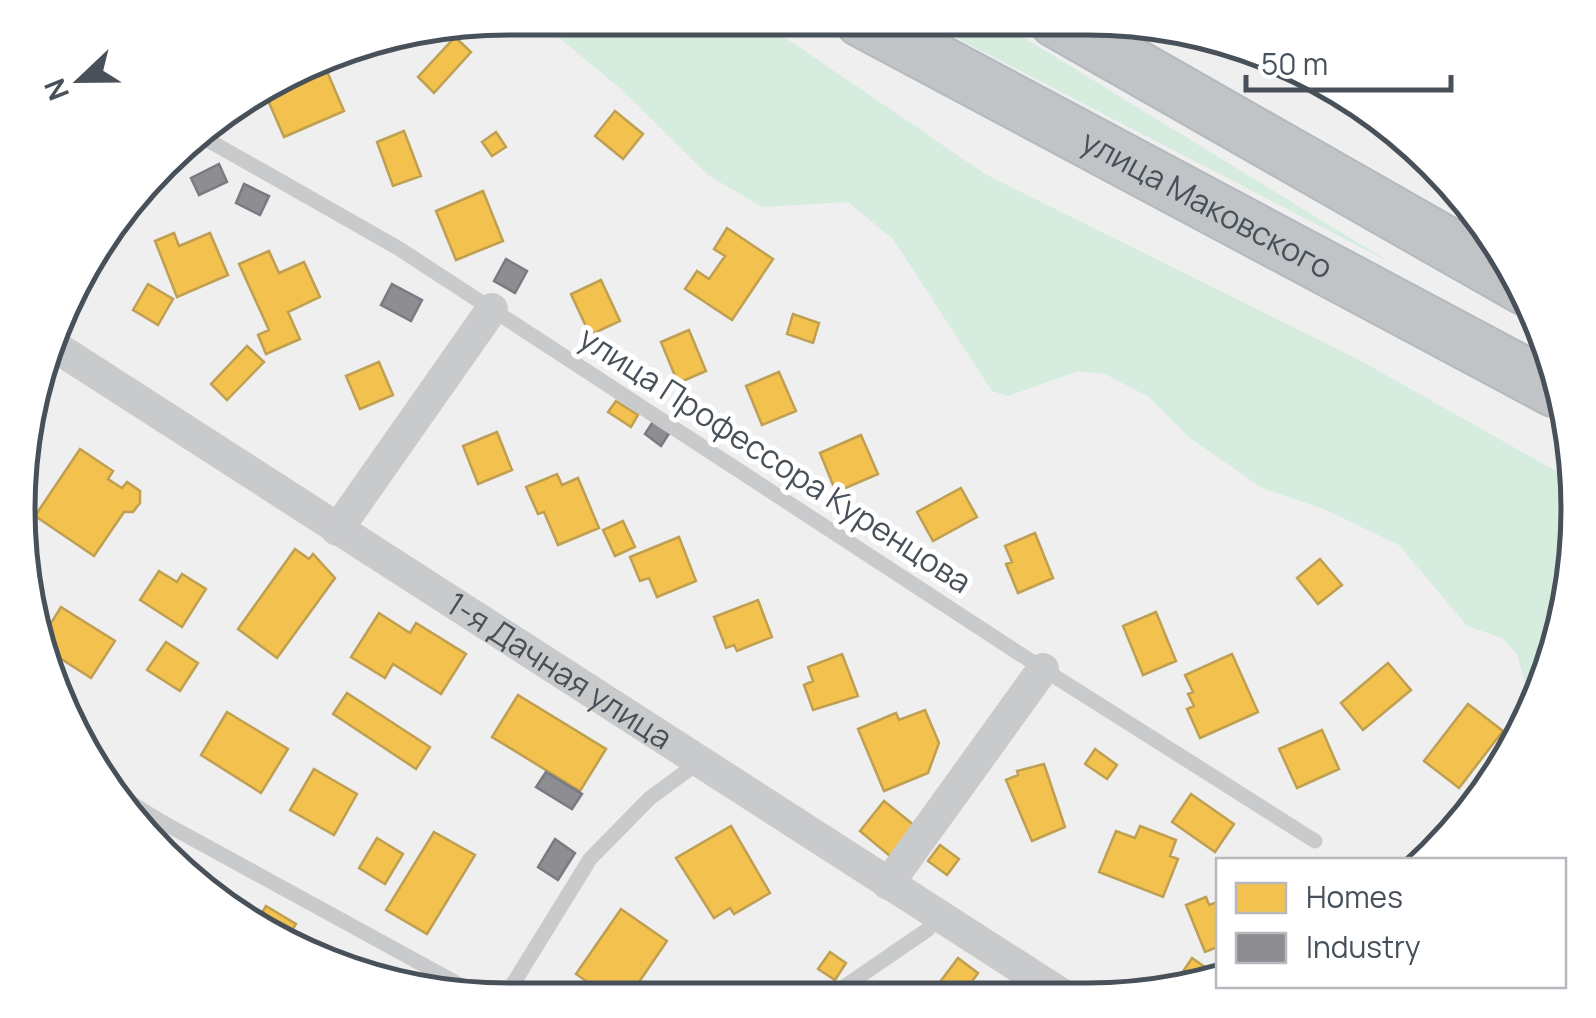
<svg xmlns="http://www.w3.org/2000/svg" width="1596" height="1018" font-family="Manrope,sans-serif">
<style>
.green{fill:#d5ecde}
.homes{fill:#f2c14e;stroke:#bf9f51;stroke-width:2.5}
.industry{fill:#8d8d92;stroke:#787b81;stroke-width:2.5}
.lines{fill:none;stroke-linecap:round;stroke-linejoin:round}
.trunk-casing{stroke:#b4b9be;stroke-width:56}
.service{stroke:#c9cacc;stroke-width:15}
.minor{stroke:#c9cacc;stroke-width:32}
.trunk{stroke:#c0c4c7;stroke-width:52}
.labels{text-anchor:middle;stroke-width:10;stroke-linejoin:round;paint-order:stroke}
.street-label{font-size:32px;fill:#485159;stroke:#fff}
.rim{fill:none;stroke:#485159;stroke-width:5}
</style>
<rect width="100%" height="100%" fill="#efefef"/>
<path class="green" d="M524,18l234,1 227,155 378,188 214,121 -24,183 -22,38 -14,-50 -15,-16 -35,-12 -68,-81 -75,-36 -62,-21 -72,-50 -41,-41 -44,-23 -27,-3 -70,25 -16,-5 -99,-152 -45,-37 -86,5 -54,-32 -87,-86 -58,-48z
M922,20l75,1 394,242z
M1259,54l45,14 107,71 12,16z"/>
<path class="homes" d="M455,37l16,15 -37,41 -16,-16z
M323,62l21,49 -60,26 -21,-48z
M615,111l28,23 -20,25 -28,-23z
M404,131l17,45 -28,10 -16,-44z
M496,132l10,15 -14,9 -10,-14z
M483,191l20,50 -47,19 -20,-49z
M727,228l46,31 -41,61 -47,-31 12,-18 12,8 16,-23 -11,-7z
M174,233l5,13 31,-13 18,42 -51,22 -22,-56z
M269,251l10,22 25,-11 16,35 -32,15 12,27 -34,15 -8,-19 11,-5 -30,-66z
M601,280l19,41 -30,14 -19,-41z
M148,284l25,15 -15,26 -25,-15z
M793,314l26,9 -6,20 -26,-9z
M689,330l17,41 -28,12 -17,-41z
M247,346l17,16 -37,38 -16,-16z
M379,362l14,33 -33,14 -14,-33z
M779,372l17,39 -34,14 -16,-39z
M616,401l22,14 -7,12 -23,-15z
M497,432l15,38 -34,14 -15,-38z
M861,435l17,39 -42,18 -16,-39z
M80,449l33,22 -5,8 14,9 5,-6 13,9v12l-7,9h-9l-30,44 -59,-40z
M557,474l5,11 16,-7 21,50 -41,17 -14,-33 -6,2 -12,-27z
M961,488l16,29 -44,24 -16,-29z
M623,521l12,26 -20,9 -12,-26z
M1035,533l18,45 -35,15 -12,-29 6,-2 -7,-16z
M679,537l17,44 -39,16 -8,-19 -9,3 -10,-24z
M295,549l14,10 4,-5 22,24 -58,80 -39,-29z
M1320,559l22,26 -24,19 -21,-26z
M159,571l18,11 5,-8 24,15 -24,38 -42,-27z
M758,600l14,37 -35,14 -3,-6 -8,3 -12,-31z
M61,607l54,34 -24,37 -53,-34z
M1156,612l20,49 -33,14 -20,-49z
M379,613l31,20 6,-10 50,31 -25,40 -48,-30 -8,14 -34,-21z
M166,642l32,21 -18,28 -33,-21z
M842,654l16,42 -45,14 -9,-25 9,-4 -5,-14z
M1232,654l26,58 -58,26 -13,-29 7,-3 -6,-12 5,-2 -8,-17z
M1388,663l23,27 -48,40 -22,-27z
M347,693l83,54 -14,22 -83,-55z
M518,695l88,54 -26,42 -88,-54z
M1468,704l35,27 -44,57 -35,-27z
M925,710l14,33 -11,30 -44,18 -26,-62 38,-16 3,7z
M227,712l61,37 -27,44 -60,-38z
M1322,730l17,39 -42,19 -18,-39z
M1095,749l22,16 -10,14 -22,-15z
M1044,764l21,63 -33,14 -26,-61 12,-5 -1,-4z
M314,769l43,25 -23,41 -44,-25z
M1191,794l43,30 -19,28 -43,-30z
M884,801l31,25 -25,30 -30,-25z
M731,826l39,67 -36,21 -4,-6 -16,10 -38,-60z
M1140,826l36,14 -6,16 8,3 -15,38 -64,-25 17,-41 19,7z
M434,832l41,23 -48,79 -41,-24z
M377,838l26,16 -18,30 -26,-16z
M940,845l19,14 -12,16 -19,-14z
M1206,897l3,8 9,-3v45l-13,5 -19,-47z
M266,906l30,18 -11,17 -29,-18z
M621,909l46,32 -28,41 23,15h-53l-33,-23z
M830,952l16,11 -11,17 -17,-11z
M958,958l20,15 -17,24 -21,-15z
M1192,958l23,16 -41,11z"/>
<path class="industry" d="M219,164l8,18 -28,13 -8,-17z
M244,184l25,12 -9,19 -24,-12z
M506,259l21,12 -12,22 -21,-12z
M392,284l30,16 -11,21 -30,-16z
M654,420l16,12 -9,14 -16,-12z
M546,772l36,22 -10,15 -36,-22z
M555,839l20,14 -17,27 -20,-13z"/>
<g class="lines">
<defs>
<g id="trunk">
<path id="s2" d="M861,20l693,370"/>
<path d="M1056,21l470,268"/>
</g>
</defs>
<use href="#trunk" class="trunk-casing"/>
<path class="service" d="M199,135l199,113 645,421 272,172
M104,786l58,36 320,175
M505,997l85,-138 60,-61 49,-36
M828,998l99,-68 12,-14"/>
<g class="minor">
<path id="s1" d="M48,342l1021,657"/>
<path d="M337,530l155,-221"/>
<path d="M888,884l155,-215"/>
</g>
<use href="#trunk" class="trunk"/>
</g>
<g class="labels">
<g class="street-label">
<text dy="11" stroke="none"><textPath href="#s2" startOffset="392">улица Маковского</textPath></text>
<text transform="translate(775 460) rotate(33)" y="11">улица Профессора Куренцова</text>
<text dy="11" stroke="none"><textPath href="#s1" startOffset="608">1-я Дачная улица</textPath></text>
</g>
</g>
<path d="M0 0H1596V1018H0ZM509 35H1087A474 474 0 0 1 1561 509V509A474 474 0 0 1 1087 983H509A474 474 0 0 1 35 509V509A474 474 0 0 1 509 35Z" fill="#fff" fill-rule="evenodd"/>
<path class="rim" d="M509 35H1087A474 474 0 0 1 1561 509V509A474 474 0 0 1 1087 983H509A474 474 0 0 1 35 509V509A474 474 0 0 1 509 35Z"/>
<rect x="1216" y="858" width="350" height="130" fill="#ffffff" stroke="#b6b9bd" stroke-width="2.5"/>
<rect x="1236" y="883" width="50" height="30" fill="#f2c14e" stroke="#b6b9bd" stroke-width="2.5"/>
<text x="1306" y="908" font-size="30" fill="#485159">Homes</text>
<rect x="1236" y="933" width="50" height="30" fill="#8d8d92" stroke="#b6b9bd" stroke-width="2.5"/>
<text x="1306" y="958" font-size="30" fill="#485159">Industry</text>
<g transform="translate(80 80) rotate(248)" stroke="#ffffff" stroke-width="8" paint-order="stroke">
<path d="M0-8L18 38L0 25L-18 38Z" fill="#485159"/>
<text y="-15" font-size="28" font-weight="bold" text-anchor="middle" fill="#485159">N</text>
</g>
<path d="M1246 75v15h205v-15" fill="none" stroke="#485159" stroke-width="5"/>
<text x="1261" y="75" font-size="30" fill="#485159" stroke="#ffffff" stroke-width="8" paint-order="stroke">50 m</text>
</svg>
